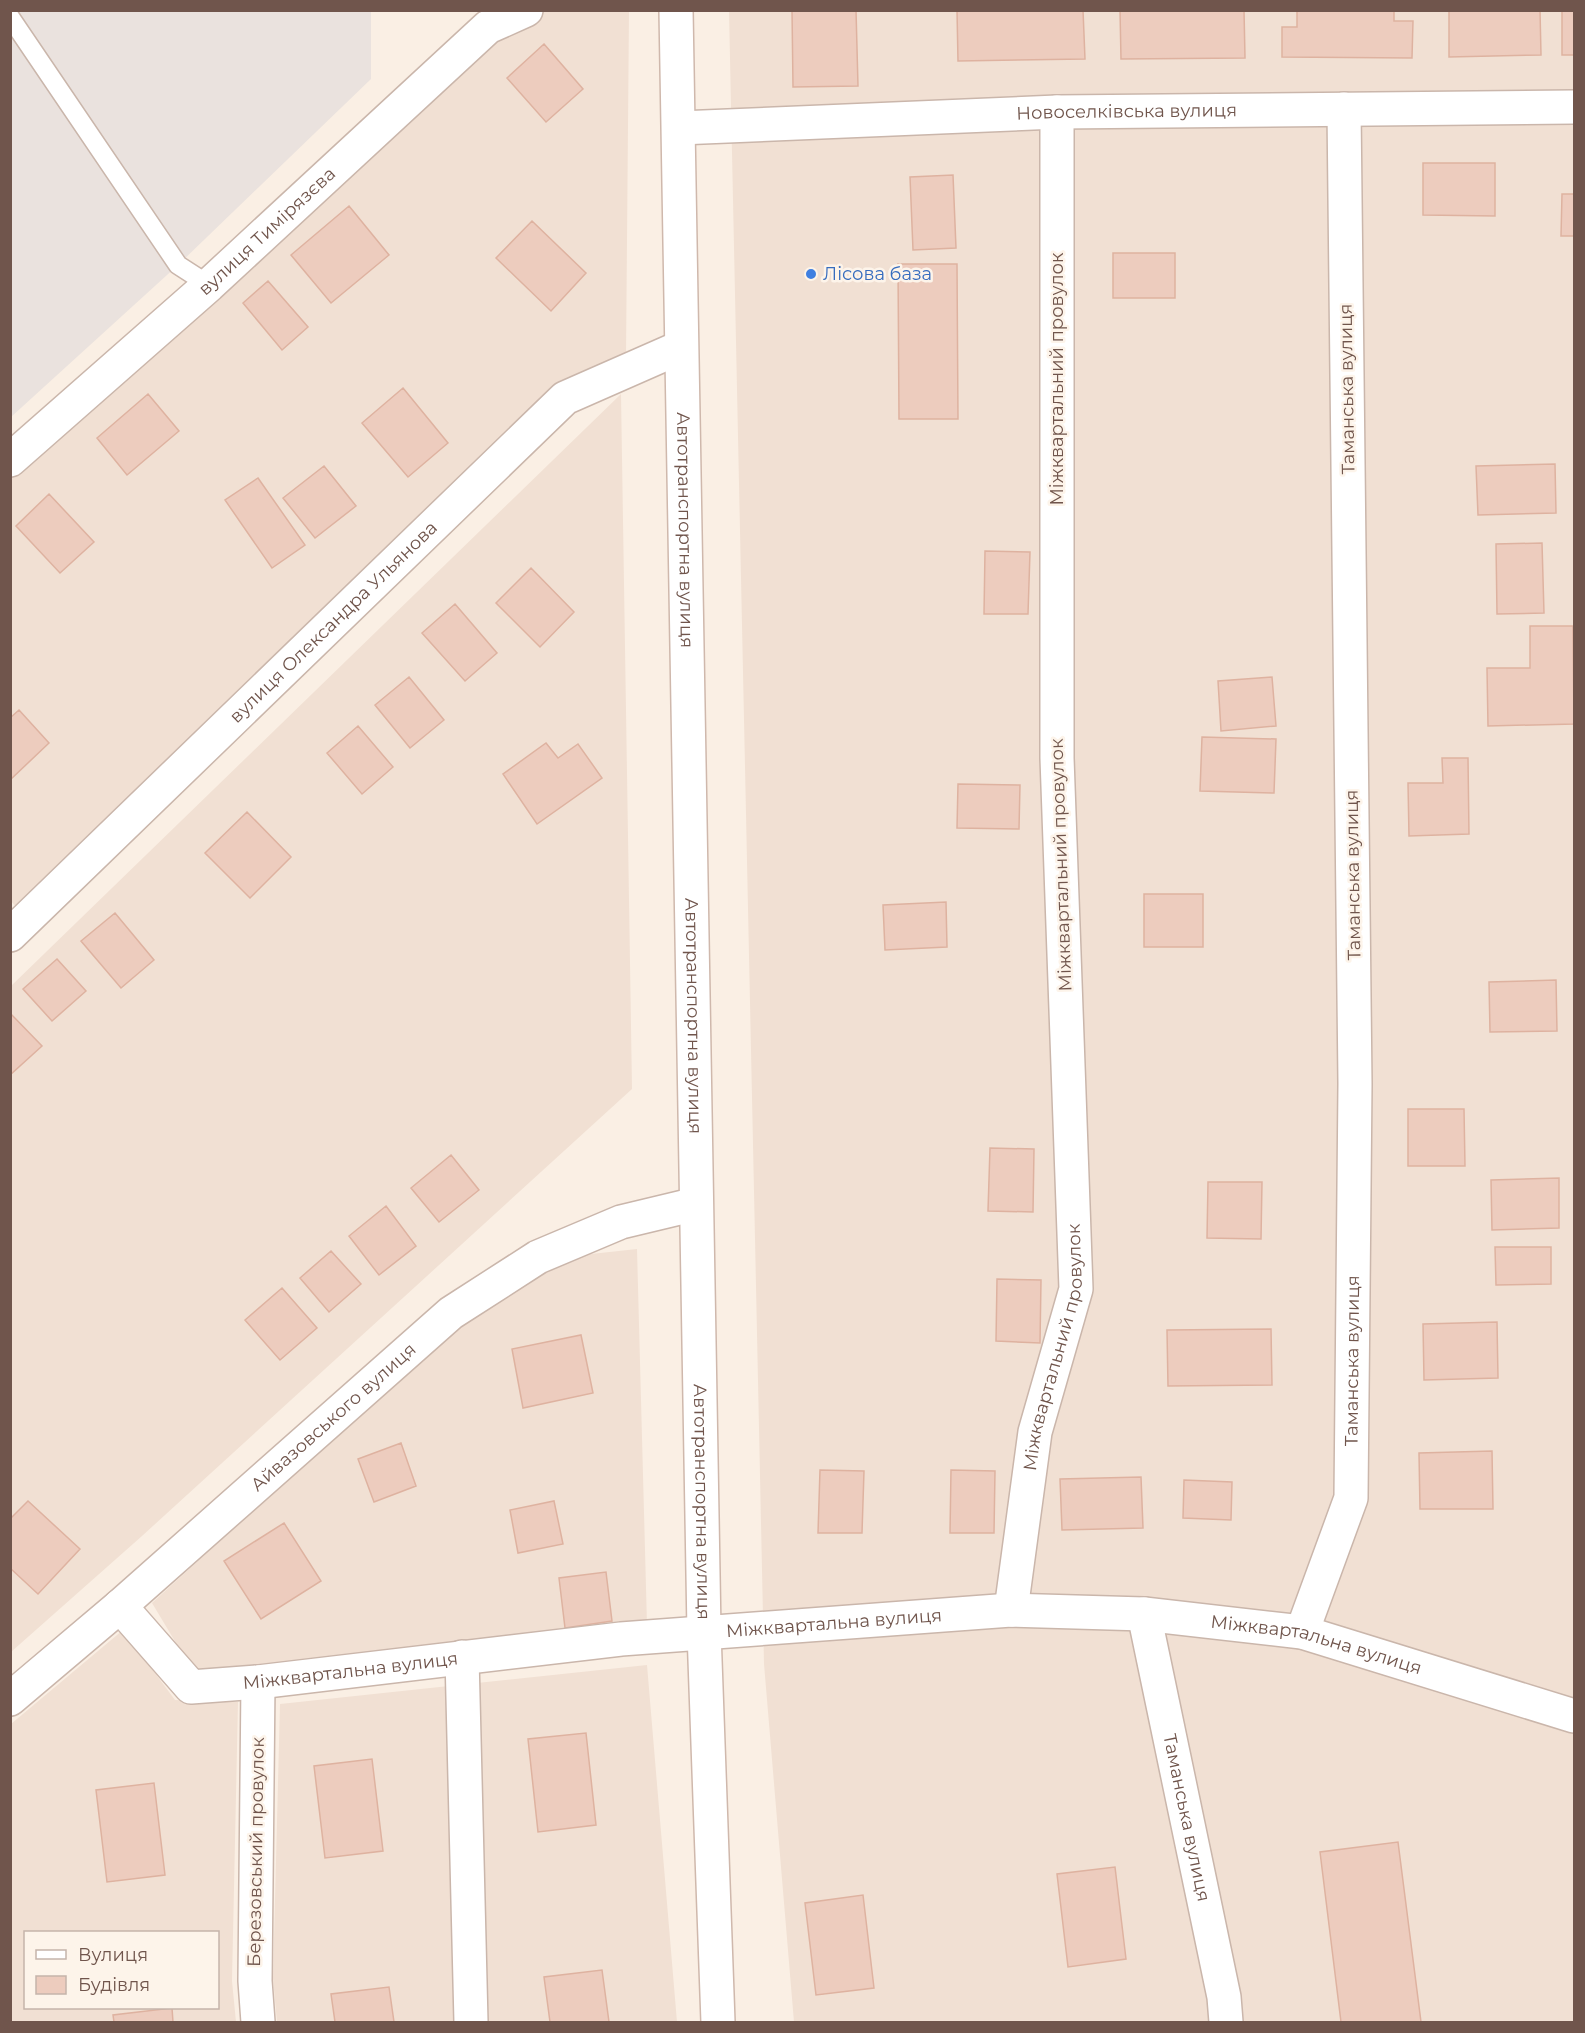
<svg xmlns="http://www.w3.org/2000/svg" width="1585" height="2033" font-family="Montserrat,sans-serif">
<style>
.residential{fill:#f1e0d3;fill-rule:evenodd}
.industrial{fill:#eae2de}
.building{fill:#edccbe;stroke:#deb2a0;stroke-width:1.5}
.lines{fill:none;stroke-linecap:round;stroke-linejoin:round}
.lane-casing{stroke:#cab6ab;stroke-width:21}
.street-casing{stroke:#cab6ab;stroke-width:36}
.secondary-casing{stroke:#cfb8ac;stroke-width:36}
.lane{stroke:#fff;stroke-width:18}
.street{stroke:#fff;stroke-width:33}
.secondary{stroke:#fff;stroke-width:33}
.shop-dot{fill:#3f7fe0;stroke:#fdf4ea;stroke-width:2}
.labels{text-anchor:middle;stroke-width:5;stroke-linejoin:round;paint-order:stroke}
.street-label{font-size:18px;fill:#70554c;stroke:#fdf4ea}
.shop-label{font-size:18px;fill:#366cbe;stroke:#fdf4ea;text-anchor:start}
</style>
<rect width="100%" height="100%" fill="#faefe4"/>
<path class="residential" d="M543,11h86l-3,345 -601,561 -15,-17v-440l480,-430z
M729,11h845v2011h-780l-30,-358z
M621,394l11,695 -490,447 -131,116v-666z
M637,1249l10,376 -443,48 -19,-15 -33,-55 241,-220 114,-93 75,-35z
M123,1630l52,70 63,2 -6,279 4,41h-225v-298zM26,1932h192v76h-192z
M647,1665l30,357h-400l-4,-43 7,-275z"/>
<path class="industrial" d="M11,11h360v68l-193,186 -167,152z"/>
<path class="building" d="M792,10h64l2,76 -65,1z
M957,10h126l2,49 -127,2z
M1120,10h124l1,48 -124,1z
M1297,10h97v11h19l-1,37 -130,-1v-30h15z
M1449,10h91l1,45 -92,2z
M1562,10h12v45h-12z
M544,44l39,45 -37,33 -39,-44z
M1423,163h72v53l-72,-1z
M953,175l3,73 -43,2 -3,-73z
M1562,194h12v42h-13z
M349,206l40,49 -58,48 -40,-48z
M532,221l54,52 -35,38 -55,-53z
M1113,253h62v45h-62z
M898,264h59l1,155h-59z
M268,281l40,46 -26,23 -39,-47z
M403,388l45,55 -40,34 -46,-54z
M148,394l31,37 -52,44 -30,-37z
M1555,464l1,49 -78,2 -2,-49z
M324,466l32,40 -41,32 -32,-40z
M258,478l47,67 -33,23 -47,-68z
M49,494l45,48 -34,31 -44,-47z
M1542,543l2,70 -47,1 -1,-70z
M985,551l45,1 -2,62h-44z
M531,568l43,44 -34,35 -44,-44z
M455,604l42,49 -32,28 -43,-48z
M1530,626h43l1,98 -86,2 -1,-58h43z
M409,677l35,43 -34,28 -35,-43z
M1272,677l4,49 -55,5 -3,-50z
M19,710l30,33 -39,37v-62z
M358,726l35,41 -31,27 -35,-41z
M1202,737l74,2 -2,54 -74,-2z
M546,743l12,15 20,-14 24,34 -65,46 -34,-50z
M1442,758h26l1,76 -60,2 -1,-53h35z
M958,784l62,1 -1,44 -62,-1z
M247,812l44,45 -41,41 -45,-45z
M1144,894h59v53h-59z
M946,902l1,45 -62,3 -2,-45z
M115,913l39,47 -33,28 -40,-47z
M57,959l29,32 -34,30 -29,-32z
M1556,980l1,51 -67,1 -1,-50z
M10,1013l32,33 -32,29z
M1408,1109h56l1,57h-57z
M990,1148l44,1 -1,63 -45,-1z
M451,1155l28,35 -40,32 -28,-34z
M1559,1178v50l-67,2 -1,-50z
M1208,1182h54l-1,57 -54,-1z
M386,1206l30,40 -37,29 -30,-39z
M1495,1247h56v37l-55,1z
M331,1251l30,33 -32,28 -29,-34z
M997,1279l44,1 -1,63 -44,-2z
M282,1288l35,40 -37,32 -35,-40z
M1497,1322l1,56 -74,2 -1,-56z
M1271,1329l1,56 -104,1 -1,-56z
M581,1335l12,58 -70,15 -11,-59z
M401,1443l15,43 -42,16 -16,-43z
M1492,1451l1,58h-73l-1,-56z
M820,1470l44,1 -2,62h-44z
M951,1470l44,1 -1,62h-44z
M1141,1477l2,51 -81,2 -2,-51z
M1184,1480l48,2 -1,38 -48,-2z
M28,1501l52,48 -42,45 -28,-26v-49z
M554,1501l9,43 -45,9 -8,-43z
M284,1523l37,58 -60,38 -37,-58z
M606,1572l6,49 -47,7 -6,-50z
M586,1733l10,92 -58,7 -10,-93z
M372,1759l11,92 -58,7 -11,-92z
M154,1783l11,92 -58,7 -11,-92z
M1398,1842l23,180h-80l-21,-170z
M1115,1867l11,92 -58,8 -11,-93z
M863,1895l11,93 -58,7 -11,-92z
M602,1970l7,52h-59l-6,-45z
M389,1987l5,35h-59l-4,-28z
M172,2008l1,14h-59l-1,-7z"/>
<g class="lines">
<defs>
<path id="lane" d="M10,17l168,248 31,20"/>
<g id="street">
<path id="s1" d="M679,128l378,-16 517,-5"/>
<path id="s2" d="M10,460l199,-175 279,-258 38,-17"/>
<path id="s3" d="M10,935l555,-537 116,-51"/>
<path id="s4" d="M120,1606l71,81 67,-5 363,-43 390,-29 133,4 158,18 272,84"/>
<path id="s5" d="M1011,1610l24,-178 41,-143 -19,-531v-646"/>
<path id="s6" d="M1144,1614l80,383 2,25"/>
<path id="s7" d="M1302,1632l49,-134 4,-414 -11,-975"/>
<path d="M462,1657l9,365"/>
<path d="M258,1682l-3,299 3,41"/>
<path id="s8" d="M10,1699l110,-93 331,-293 87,-56 83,-35 75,-18"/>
</g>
<g id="secondary">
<path id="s9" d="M676,10l28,1622 14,390"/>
</g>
</defs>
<use href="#lane" class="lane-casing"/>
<use href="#street" class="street-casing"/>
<use href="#secondary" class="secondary-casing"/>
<use href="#lane" class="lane"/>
<use href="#street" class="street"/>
<use href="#secondary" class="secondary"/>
</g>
<circle class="shop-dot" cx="811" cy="274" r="6"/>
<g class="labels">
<g class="street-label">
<text dy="6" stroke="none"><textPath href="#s1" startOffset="448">Новоселківська вулиця</textPath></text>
<text dy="6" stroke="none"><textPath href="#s2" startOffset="344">вулиця Тимірязєва</textPath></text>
<text transform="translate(1057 379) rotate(-90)" y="6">Міжквартальний провулок</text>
<text transform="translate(1347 389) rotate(-91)" y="6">Таманська вулиця</text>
<text dy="6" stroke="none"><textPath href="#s9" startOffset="520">Автотранспортна вулиця</textPath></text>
<text dy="6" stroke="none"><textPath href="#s3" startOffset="450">вулиця Олександра Ульянова</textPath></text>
<text transform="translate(1061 865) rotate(-92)" y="6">Міжквартальний провулок</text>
<text transform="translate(1353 875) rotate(-91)" y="6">Таманська вулиця</text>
<text dy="6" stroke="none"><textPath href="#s9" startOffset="1006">Автотранспортна вулиця</textPath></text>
<text dy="6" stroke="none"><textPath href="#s5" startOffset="267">Міжквартальний провулок</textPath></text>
<text dy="6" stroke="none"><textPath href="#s7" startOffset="280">Таманська вулиця</textPath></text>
<text dy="6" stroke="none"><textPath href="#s8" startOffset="429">Айвазовського вулиця</textPath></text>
<text dy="6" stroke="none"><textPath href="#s9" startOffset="1492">Автотранспортна вулиця</textPath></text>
<text dy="6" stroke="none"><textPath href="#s4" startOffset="754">Міжквартальна вулиця</textPath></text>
<text dy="6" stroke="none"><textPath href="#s4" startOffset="1240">Міжквартальна вулиця</textPath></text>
<text dy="6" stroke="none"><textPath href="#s4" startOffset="268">Міжквартальна вулиця</textPath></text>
<text dy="6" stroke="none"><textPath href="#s6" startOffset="208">Таманська вулиця</textPath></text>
<text transform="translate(256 1852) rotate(-89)" y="6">Березовський провулок</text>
</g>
<g class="shop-label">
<text x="823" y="280">Лісова база</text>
</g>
</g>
<rect width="1585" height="2033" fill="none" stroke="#70554c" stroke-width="24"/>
<rect x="24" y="1931" width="195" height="78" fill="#fdf4ea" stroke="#c5b4ab" stroke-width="1.5"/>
<rect x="36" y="1950" width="30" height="9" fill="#ffffff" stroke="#c5b4ab" stroke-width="1.5"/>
<text x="78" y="1961" font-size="18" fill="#70554c">Вулиця</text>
<rect x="36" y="1976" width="30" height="18" fill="#edccbe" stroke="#c5b4ab" stroke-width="1.5"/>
<text x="78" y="1991" font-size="18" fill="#70554c">Будівля</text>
</svg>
